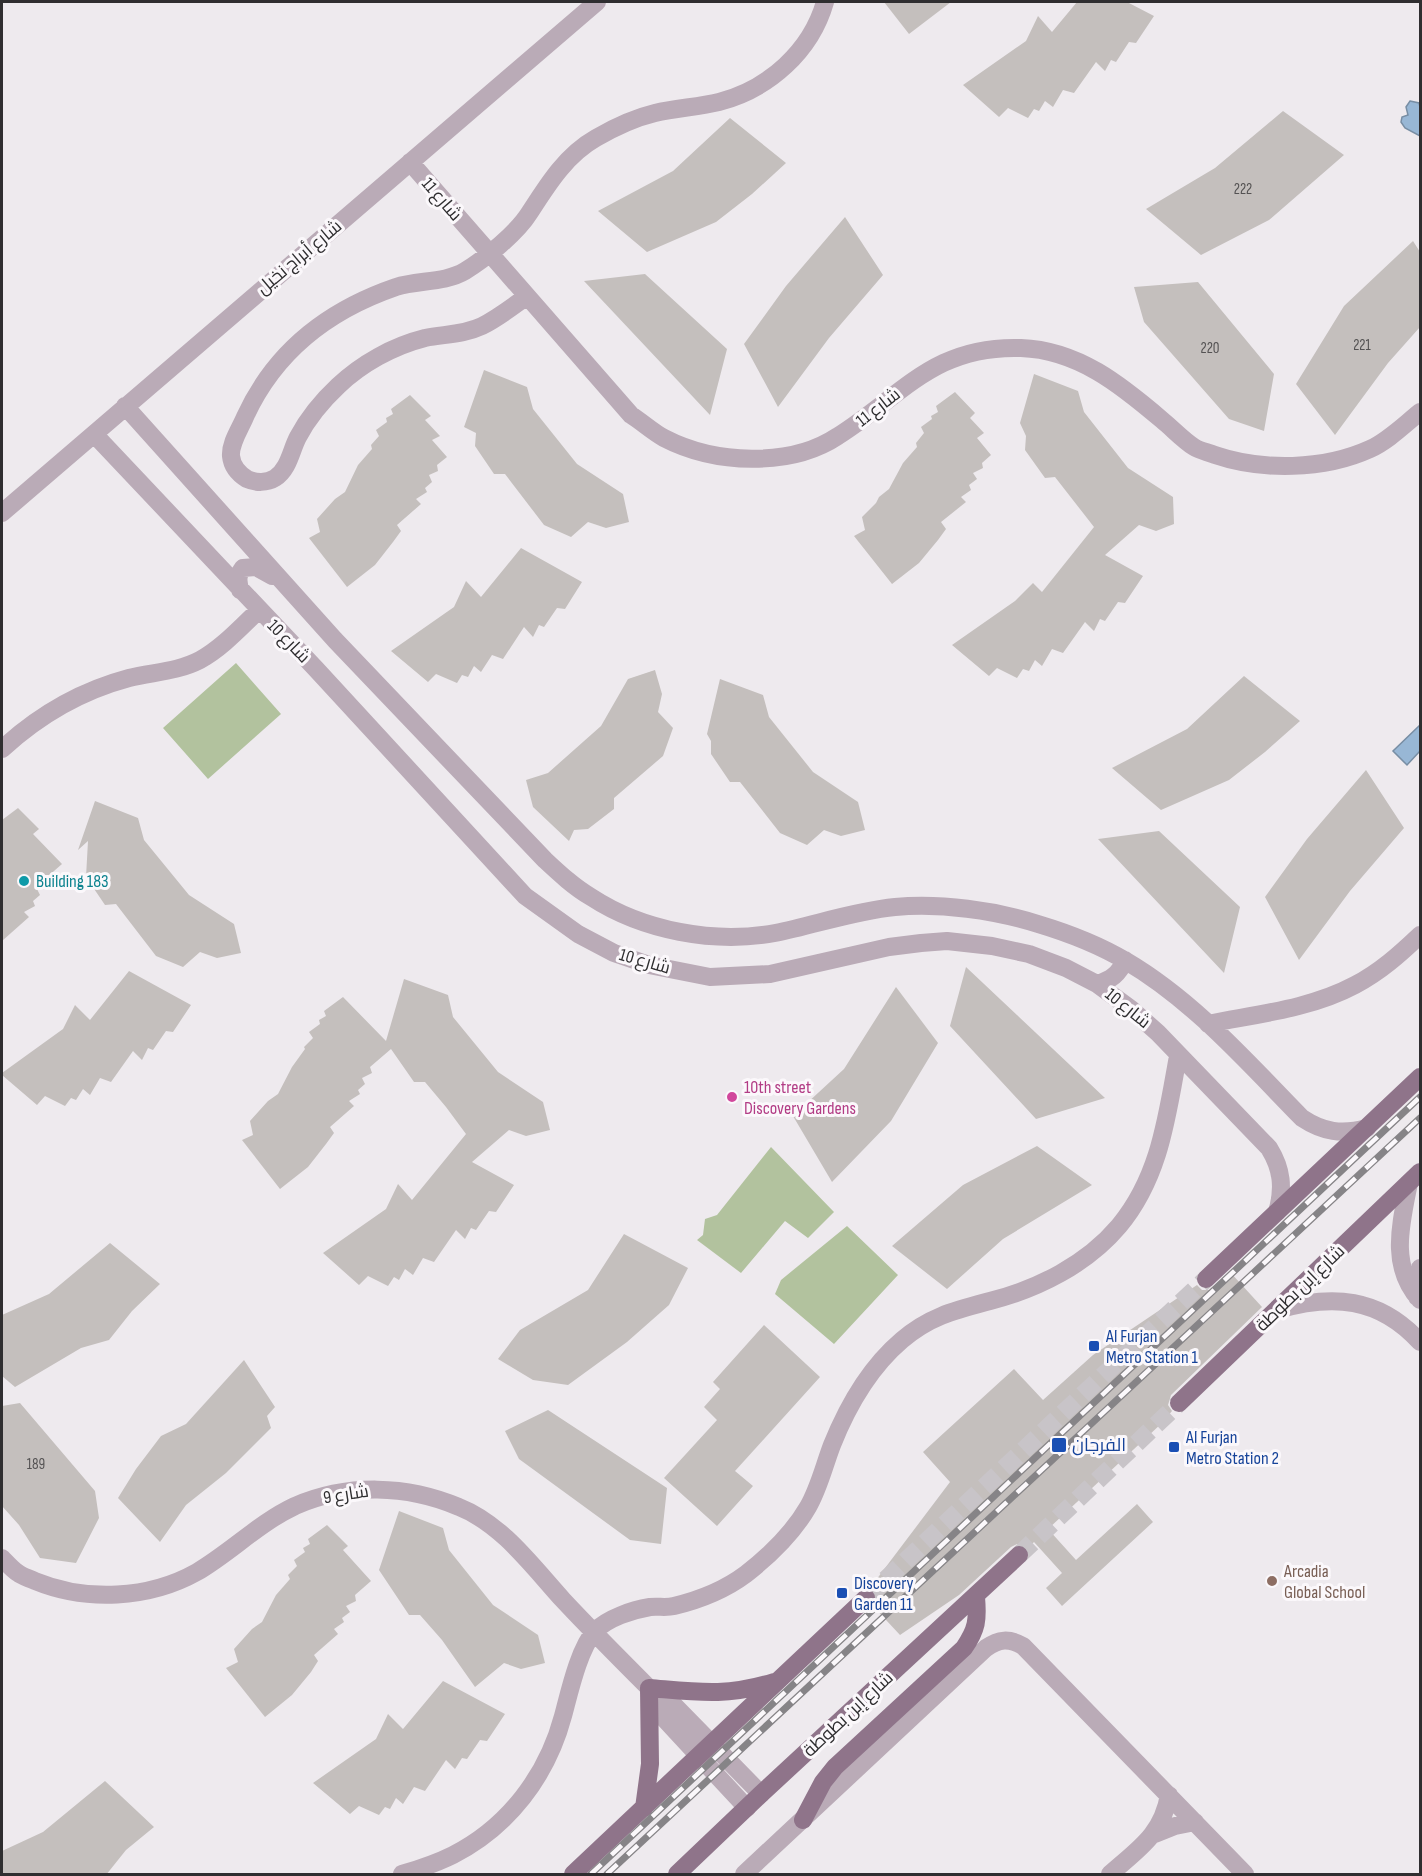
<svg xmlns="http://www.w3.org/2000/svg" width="1422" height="1876" font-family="'Sofia Sans Condensed',Cairo,sans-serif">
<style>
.green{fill:#b2c29e}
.water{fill:#98b7d5;stroke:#788ea4;stroke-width:1.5}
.building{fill:#c4bfbd}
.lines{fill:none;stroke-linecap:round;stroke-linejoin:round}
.major-tunnel{stroke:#c8c4c8;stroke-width:18;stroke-dasharray:18 9;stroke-linecap:butt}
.minor{stroke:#baabb7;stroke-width:18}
.major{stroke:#8f748a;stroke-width:18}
.rail-casing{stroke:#868487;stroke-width:7}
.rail{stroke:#fbf8fb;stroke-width:4.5;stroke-dasharray:14;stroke-linecap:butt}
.culture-dot{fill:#0f9aa8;stroke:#fbf8fb;stroke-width:2}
.hotel-dot{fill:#d1479c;stroke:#fbf8fb;stroke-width:2}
.transit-dot{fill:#1a4fb4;stroke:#fbf8fb;stroke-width:2}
.education-dot{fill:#8d6e63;stroke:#fbf8fb;stroke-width:2}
.labels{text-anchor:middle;stroke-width:6;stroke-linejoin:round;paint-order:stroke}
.number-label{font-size:15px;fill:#545253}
.street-label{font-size:18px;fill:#2f2e30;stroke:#fbf8fb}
.culture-label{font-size:18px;fill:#0d838f;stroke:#fbf8fb;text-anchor:start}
.hotel-label{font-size:18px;fill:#b23c85;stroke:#fbf8fb;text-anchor:start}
.transit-label{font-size:18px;fill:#164399;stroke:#fbf8fb;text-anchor:start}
.education-label{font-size:18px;fill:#785e54;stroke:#fbf8fb;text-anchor:start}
</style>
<rect width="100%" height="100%" fill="#eeeaee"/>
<path class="green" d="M236,663l45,51 -73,65 -45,-51z
M771,1147l63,65 -26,26 -23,-17 -44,52 -44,-33 6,-5 2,-16 12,-4z
M847,1226l51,49 -64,69 -59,-50 6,-14z"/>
<path class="water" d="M1410,101l9,2 1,4v29l-15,-8 -4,-6 1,-5 6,-2 -2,-8z
M1420,725v26l-13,14 -14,-14z"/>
<path class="building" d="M884,2h67l-42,32z
M1077,2h50l27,14 -18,27 -7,-1 -13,20 -5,-2 -6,11 -9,-9 -22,31 -11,-3 -10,17 -8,-6 -6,10 -5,-2 -6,9 -20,-10 -9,9 -36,-32 63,-44 12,-25 14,16z
M1283,111l61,44 -75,65 -68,35 -55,-46 69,-41z
M730,118l56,45 -34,31 -36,28 -69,30 -49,-41 75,-40z
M845,217l38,58 -54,63 -51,69 -34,-63 42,-58z
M1413,241l7,11v75l-32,36 -53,72 -39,-51 48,-78z
M645,274l82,75 -17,66 -126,-134z
M1198,282l76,92 -10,57 -35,-12 -85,-97 -10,-35z
M484,370l43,17 6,22 44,55 46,30 6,28 -23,6 -18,-6 -17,15 -27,-12 -39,-51h-11l-19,-28 1,-13 -12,-6z
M1034,374l44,17 6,21 44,56 45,29 1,27 -18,7 -17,-6 -34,30 38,21 -18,27 -7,-1 -13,19 -5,-2 -6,12 -9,-9 -22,31 -11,-4 -10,17 -7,-6 -6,11 -6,-2 -6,9 -20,-10 -8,8 -37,-31 63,-44 18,-18 9,9 52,-65 -39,-50 -10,1 -20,-28 1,-14 -6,-13z
M955,392l20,21 -5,5 14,15 -7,5 14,17 -9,8 1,5 -10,5 4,6 -8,6 2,5 -10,7 5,5 -25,20 5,7 -8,11 -19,23 -27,21 -38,-48 11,-6 -3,-13 14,-14 3,-6 10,-8 14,-26 14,-16 -1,-4 8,-10 -3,-6 11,-8 -1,-3 7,-4 -2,-6z
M410,395l21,21 -6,4 15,16 -8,4 15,17 -10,8 1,6 -9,4 3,7 -7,6 2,4 -11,7 5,5 -24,21 4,6 -8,11 -18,23 -28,22 -38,-49 11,-6 -3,-13 18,-20 10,-7 13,-27 14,-16 -1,-4 8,-9 -3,-6 11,-8 -1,-4 7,-4 -2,-5z
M521,548l61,34 -17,27 -8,-1 -13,19 -5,-2 -6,12 -9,-10 -21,32 -11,-4 -11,17 -7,-6 -6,11 -6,-2 -5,8 -21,-9 -8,8 -37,-31 63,-44 12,-26 15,16z
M655,670l7,24 -4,18 15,16 -10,28 -49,42v11l-26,20 -14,1 -5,11 -36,-34 -7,-27 22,-7 53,-47 27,-47z
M1244,676l56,45 -35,31 -36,28 -68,30 -49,-42 75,-39z
M720,679l43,16 6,22 44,55 45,30 7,28 -24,6 -17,-6 -17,15 -27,-12 -40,-51h-10l-19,-28v-13l-4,-7z
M1366,770l38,58 -54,63 -51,69 -34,-63 42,-58z
M95,801l43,17 6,22 45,55 45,29 7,29 -24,5 -17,-6 -17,15 -27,-11 -40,-52 -11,1 -19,-28 2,-36 -10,9z
M18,808l21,21 -6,5 29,30 -16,14 1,6 -10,5 3,6 -7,6 2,5 -11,6 5,5 -27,24v-121z
M1159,831l81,76 -16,66 -126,-134z
M966,967l139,131 -69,21 -86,-93z
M129,971l62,34 -18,27 -7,-1 -13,19 -5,-2 -6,12 -9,-9 -22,31 -11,-4 -10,17 -7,-6 -7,11 -5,-2 -6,8 -20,-10 -8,9 -35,-30v-2l61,-44 12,-24 15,15z
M404,979l44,16 5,22 45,55 45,30 7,28 -24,6 -17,-6 -37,32 42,23 -18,27 -7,-1 -13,19 -5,-2 -6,11 -9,-9 -22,32 -11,-4 -10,17 -8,-6 -6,11 -5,-3 -6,9 -20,-10 -9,9 -36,-32 63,-44 12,-25 14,16 54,-66 -20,-27 -21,-25h-11l-23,-33 -21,18 2,6 -10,5 3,6 -7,6 2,4 -11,7 5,5 -24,21 4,6 -8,11 -18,23 -28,22 -38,-49 11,-5 -3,-14 18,-20 10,-7 14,-27 13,-18 -1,-2 9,-9 -4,-6 11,-8 -1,-4 7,-4 -2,-5 19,-14 43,44z
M896,987l42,56 -47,78 -59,61 -39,-66 51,-47z
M1037,1146l55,39 -89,54 -56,50 -55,-43 71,-61z
M624,1234l64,34 -19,37 -42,37 -59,43 -35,-5 -35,-21 22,-29 68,-40z
M110,1243l50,41 -28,27 -23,29 -28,8 -66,39 -13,-11v-61l47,-21z
M1230,1272l32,35 -91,88 -3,10 4,6 -10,12 -114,106 28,31 61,-56 16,18 -91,84 -16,-18 16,-15 -28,-31 -6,6 -5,-3 -6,-1 -6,3 -52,48 -59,40 -27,-29 4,-10 -7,-8 80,-106 -27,-30 91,-83 29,31 50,-45 104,-70 5,5h7z
M764,1325l56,52 -85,94 18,15 -36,40 -53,-48 53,-58 -13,-13 16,-18 -7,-7z
M244,1360l31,47 -8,9 4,12 -45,45 -40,32 -26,37 -42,-44 18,-29 25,-33 25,-12z
M20,1403l75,88 4,27 -23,45 -36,-5 -21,-33 -17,-19v-100z
M548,1410l119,78 -6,56 -31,-4 -111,-81 -14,-28z
M399,1511l44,17 6,22 44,55 45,30 7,28 -24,6 -17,-6 -29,24 -33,-47 -22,-25h-11l-30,-45z
M327,1525l21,21 -5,4 28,31 -16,14 1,6 -10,5 4,6 -8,6 2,4 -10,7 4,5 -24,21 4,6 -7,11 -19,23 -27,22 -39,-49 12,-6 -4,-13 18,-20 10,-7 14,-27 14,-16 -2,-4 9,-9 -3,-6 11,-8 -2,-4 7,-4 -2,-5z
M443,1681l62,33 -18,27 -7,-1 -13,19 -5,-1 -7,11 -9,-9 -21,31 -11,-4 -11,17 -7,-6 -6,11 -5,-2 -6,8 -20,-9 -9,8 -37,-31 63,-44 12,-25 15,15z
M105,1781l49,46 -28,23 -20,25h-104v-24l41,-19z"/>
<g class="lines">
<path class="major-tunnel" d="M1019,1555l160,-152
M866,1598l340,-319"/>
<path class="minor" d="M410,162l221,253c11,7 22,17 33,23 50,26 126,30 174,-2 65,-41 96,-91 183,-88 57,2 100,37 141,72 11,9 21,20 32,27 6,4 14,5 21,8 47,16 109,15 155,-6 18,-8 35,-25 50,-37
M526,297c-14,10 -28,21 -44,29 -19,9 -38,8 -57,12 -32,8 -64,26 -87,48 -16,15 -30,32 -40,51 -7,13 -9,32 -23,41 -8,5 -19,5 -28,1 -8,-5 -15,-13 -16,-23 -1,-13 9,-27 14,-39 30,-66 84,-107 151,-130 22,-7 49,-4 69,-16 21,-13 52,-38 65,-59 18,-28 36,-57 66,-74 19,-11 38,-20 59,-25 21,-5 43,-6 64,-11 50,-13 92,-51 106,-100
M125,406l210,234 210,220c15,14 29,27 46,37 52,34 123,47 184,36 40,-8 79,-22 120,-26 46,-4 99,3 143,17 30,9 61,21 88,37 68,40 121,101 176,157 21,14 40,17 65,10
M94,434l222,235 209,227 53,38 36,19 35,12 61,12 60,-3 119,-27 32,-4 26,-2 45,5 37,8 37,14 31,16 34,25 27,24 111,115c13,21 15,40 8,64
M2,513l595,-511
M240,590c-2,-10 -3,-14 3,-22l13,-1 16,9
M2,749c36,-33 78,-58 127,-71 23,-6 48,-6 71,-18 22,-12 41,-33 59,-50
M1097,984c14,-4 22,-10 28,-24
M1208,1024c49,-10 102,-15 147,-39 25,-13 45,-31 65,-50
M1409,1183c-8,40 -20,83 11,117
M1417,1297l3,-29
M1277,1310c55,-16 102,-13 143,32
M2,1558c5,5 10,11 16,15 5,4 11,5 17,8 51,21 114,18 162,-9 34,-20 62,-49 98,-66 53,-23 112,-21 164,1 43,17 74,60 104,93 28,30 57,59 86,88l21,13 91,93
M649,1690l9,22 89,96
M1155,1834l20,-8 20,-4
M402,1874c17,-5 35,-11 51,-19 55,-28 94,-79 110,-139 6,-22 16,-68 32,-85 13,-13 37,-21 55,-24 8,-1 16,1 24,-1 25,-6 52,-17 72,-32 23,-18 47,-41 62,-67 11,-19 16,-41 24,-62 16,-40 37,-77 70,-105 28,-24 54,-30 88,-39 48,-12 97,-37 129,-75 41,-49 48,-110 59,-170
M744,1874l242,-226c13,-9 23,-10 37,-2l222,228
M1110,1874c28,-25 52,-39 59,-79"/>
<path class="major" d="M1206,1279l214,-202
M1179,1403l241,-231
M644,1808l6,-44 -1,-76c48,4 77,9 125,-6
M803,1820l20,-38 12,-15 129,-119c13,-19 14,-28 12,-51
M573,1874l293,-276
M677,1874l84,-80 258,-239"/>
<defs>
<path id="rail" d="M591,1874l829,-777
M607,1874l813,-756"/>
</defs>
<use href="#rail" class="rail-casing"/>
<use href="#rail" class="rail"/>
</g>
<circle class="culture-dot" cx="24" cy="881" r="6"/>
<circle class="hotel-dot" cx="732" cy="1097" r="6"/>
<g class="transit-dot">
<rect x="1088" y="1340" width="12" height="12" rx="3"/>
<rect x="1051" y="1437" width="16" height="16" rx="3"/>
<rect x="1168" y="1441" width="12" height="12" rx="3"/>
<rect x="836" y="1587" width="12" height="12" rx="3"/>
</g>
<circle class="education-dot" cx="1272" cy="1581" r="6"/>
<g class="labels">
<g class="number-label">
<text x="1243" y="194">222</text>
<text x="1362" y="350">221</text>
<text x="1210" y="353">220</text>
<text x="36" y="1469">189</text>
</g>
<g class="street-label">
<text transform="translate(442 199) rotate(49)" y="6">شارع 11</text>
<text transform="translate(299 257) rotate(-40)" y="6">شارع أبراج نخيل</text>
<text transform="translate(878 407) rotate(-38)" y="6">شارع 11</text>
<text transform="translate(289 641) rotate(46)" y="6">شارع 10</text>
<text transform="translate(645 961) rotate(16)" y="6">شارع 10</text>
<text transform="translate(1128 1008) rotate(39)" y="6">شارع 10</text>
<text transform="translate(1300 1288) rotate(-44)" y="6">شارع إبن بطوطة</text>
<text transform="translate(346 1494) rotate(-9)" y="6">شارع 9</text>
<text transform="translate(848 1714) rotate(-43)" y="6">شارع إبن بطوطة</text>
</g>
<g class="culture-label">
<text x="36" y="887">Building 183</text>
</g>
<g class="hotel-label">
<text x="744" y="1093">10th street<tspan x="744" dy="21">Discovery Gardens</tspan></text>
</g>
<g class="transit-label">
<text x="1106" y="1342">Al Furjan<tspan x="1106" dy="21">Metro Station 1</tspan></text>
<text x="1186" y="1443">Al Furjan<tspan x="1186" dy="21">Metro Station 2</tspan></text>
<text x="1072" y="1451">الفرجان</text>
<text x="854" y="1589">Discovery<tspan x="854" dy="21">Garden 11</tspan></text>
</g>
<g class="education-label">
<text x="1284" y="1577">Arcadia<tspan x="1284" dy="21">Global School</tspan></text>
</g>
</g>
<rect width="1422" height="1876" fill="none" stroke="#2f2e30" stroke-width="6"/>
</svg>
